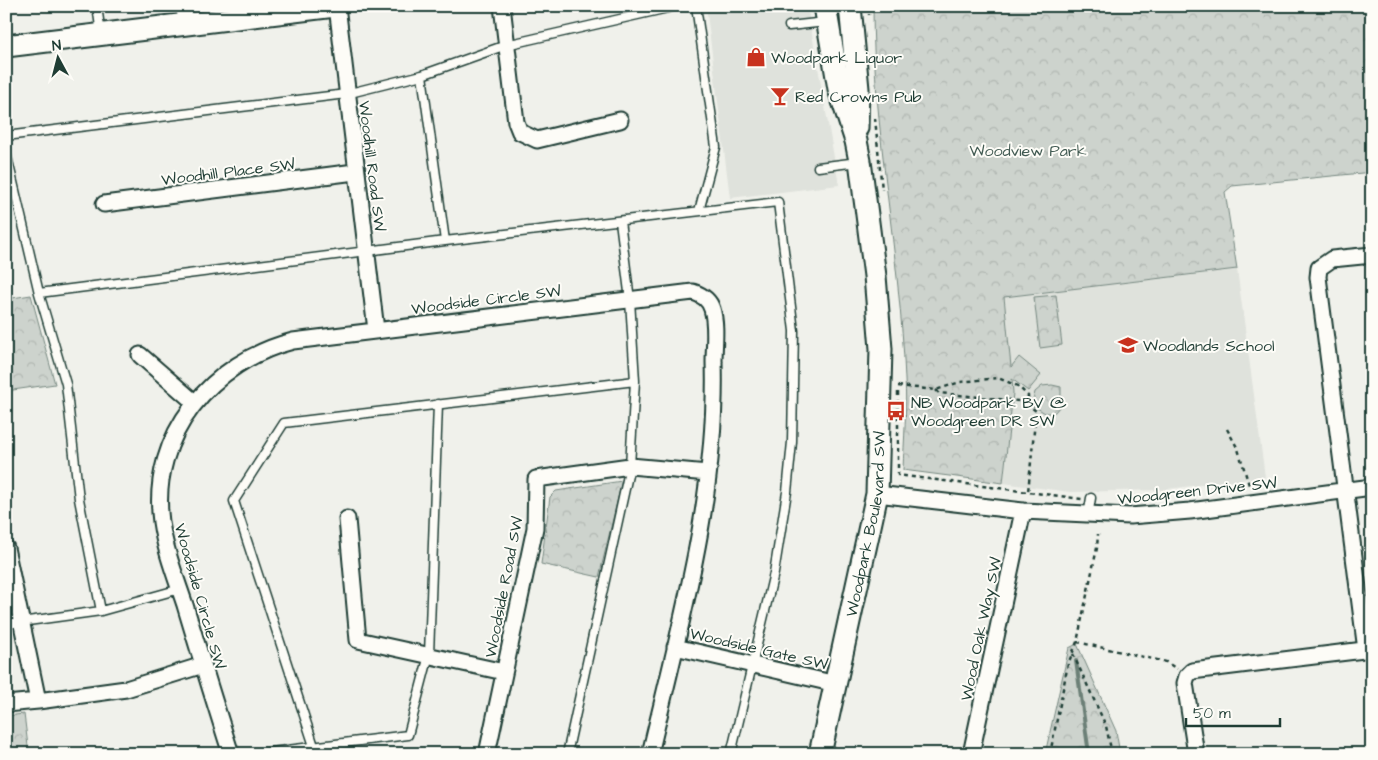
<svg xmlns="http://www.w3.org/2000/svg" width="1378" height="760" font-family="'Architects Daughter',sans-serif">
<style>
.built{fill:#dfe2dc}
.park{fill:url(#park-crowns);stroke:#768880}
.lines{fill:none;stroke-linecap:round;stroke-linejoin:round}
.stream{stroke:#6c8077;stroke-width:4}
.lane-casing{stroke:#1f3d34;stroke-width:11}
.street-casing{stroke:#1f3d34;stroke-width:19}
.secondary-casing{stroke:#1f3d34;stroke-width:25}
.path{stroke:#1f3d34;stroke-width:2.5;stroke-dasharray:4 4;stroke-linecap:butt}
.lane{stroke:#fdfcf7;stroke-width:8}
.street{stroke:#fdfcf7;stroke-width:15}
.secondary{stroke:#fdfcf7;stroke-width:21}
.labels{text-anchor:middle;stroke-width:4;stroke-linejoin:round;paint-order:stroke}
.poi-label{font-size:16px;fill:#1f3d34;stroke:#fdfcf7;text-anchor:start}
.park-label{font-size:16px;fill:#425b53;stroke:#fdfcf7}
.street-label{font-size:16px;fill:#1f3d34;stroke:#fdfcf7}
</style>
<defs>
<pattern id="park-crowns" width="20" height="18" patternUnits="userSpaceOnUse" patternTransform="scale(1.25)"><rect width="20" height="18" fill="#cdd3cd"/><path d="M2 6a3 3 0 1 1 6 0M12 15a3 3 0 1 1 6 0" fill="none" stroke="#b0b6b1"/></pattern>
</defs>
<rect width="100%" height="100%" fill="#f0f1eb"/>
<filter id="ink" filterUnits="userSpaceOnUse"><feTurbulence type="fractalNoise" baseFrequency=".02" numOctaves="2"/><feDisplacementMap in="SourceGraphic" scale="10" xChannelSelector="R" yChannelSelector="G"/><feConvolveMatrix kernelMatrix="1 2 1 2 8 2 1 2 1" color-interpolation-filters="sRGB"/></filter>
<g filter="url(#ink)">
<path class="built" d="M706,6h101l32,179 -109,13z
M1237,269l28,208 -105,13 -90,2 -67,-9 10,-90 -9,-96z"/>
<path class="park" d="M873,6h499v166l-140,14 -7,6 12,77 -233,28 7,70 8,-10 22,18 -13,16 -16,-12 1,14 -10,90 -100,-13c1,-30 4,-61 2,-91 -5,-124 -32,-248 -32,-373z
M31,295l24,89 -49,7v-92z
M1056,295l6,50 -22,3 -6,-51z
M1052,385l9,2v18l-7,8h-9l-13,-8 3,-13 7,-6z
M622,481l-23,96 -58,-13 9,-67 6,-6z
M1077,644l39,87 4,23h-75l24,-106z
M24,714l5,40h-23v-38z"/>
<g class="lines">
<path class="stream" d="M1076,661l13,93"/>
<defs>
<path id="lane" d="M97,6l4,28
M696,6l20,141 -17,64
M789,26l37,-4
M422,75l23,166
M6,136l340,-42 76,-19 84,-30 171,-39
M6,152l33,141 27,91 13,115 22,112
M818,167l40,-5
M39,293l406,-52 333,-39 16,129 -2,111 -5,50 -13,81 -43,181
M1088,516l3,-18
M6,624l95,-13 79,-22
M314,746l-80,-245 50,-78 351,-42
M255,754l153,-19 21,-80 9,-251
M567,754l63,-288 5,-85 -5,-81 -10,-79"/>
<path id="street" d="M184,6l2,18
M337,6l39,324
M502,6l14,116 4,10 17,8 83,-20
M104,204l251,-32
M140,355l54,47
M877,494l146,17 107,5 60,-5 182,-24
M347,519l11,121 146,32
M6,548l32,153 88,-12 77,-24
M675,647l161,37
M1366,650l-48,-373 1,-9 13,-9 40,-4
M6,704l32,-3
M231,754c-16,-50 -31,-99 -46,-149 -9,-27 -20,-55 -24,-83 -12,-87 52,-161 132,-181l400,-49c9,3 16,7 19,17 5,16 2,36 2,53 4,132 -34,264 -64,392
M487,754l48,-226 1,-49 94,-13 78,7
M971,754l52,-243
M1196,754l-11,-71 2,-7 5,-5 180,-22"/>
<g id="secondary">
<path d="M850,6l8,83 -1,39"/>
<path d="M6,46l329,-40"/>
<path id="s1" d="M820,754l57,-260 4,-145 -6,-73 -15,-115 -4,-20 -17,-52 -14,-83"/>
</g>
</defs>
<use href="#lane" class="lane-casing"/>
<use href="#street" class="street-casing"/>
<use href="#secondary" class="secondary-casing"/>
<path class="path" d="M869,6v9
M875,118l7,72
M898,386l38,4 24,-8 38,-4 20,8 10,10v9l8,6 -8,81
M936,390l3,3 89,9
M898,392v83l184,24
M1227,429l11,20 11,36
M1077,642l89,20 11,7
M1073,654l33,72 6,28
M1050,754l18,-90 9,-22 20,-94 1,-14"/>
<use href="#lane" class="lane"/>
<use href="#street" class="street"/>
<use href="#secondary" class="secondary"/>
</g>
</g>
<defs>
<symbol id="shop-bare" viewBox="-9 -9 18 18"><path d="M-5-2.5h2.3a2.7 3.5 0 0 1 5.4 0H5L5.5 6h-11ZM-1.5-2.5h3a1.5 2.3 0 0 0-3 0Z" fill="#c8321e" stroke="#fdfcf7" stroke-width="2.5" paint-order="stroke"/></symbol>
<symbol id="bar-bare" viewBox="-9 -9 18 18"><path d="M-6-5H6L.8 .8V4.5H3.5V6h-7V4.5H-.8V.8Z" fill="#c8321e" stroke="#fdfcf7" stroke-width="2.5" paint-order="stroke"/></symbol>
<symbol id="school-bare" viewBox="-9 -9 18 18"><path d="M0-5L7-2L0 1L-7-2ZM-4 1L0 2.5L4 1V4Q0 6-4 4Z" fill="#c8321e" stroke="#fdfcf7" stroke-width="2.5" paint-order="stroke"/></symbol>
<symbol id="bus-bare" viewBox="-9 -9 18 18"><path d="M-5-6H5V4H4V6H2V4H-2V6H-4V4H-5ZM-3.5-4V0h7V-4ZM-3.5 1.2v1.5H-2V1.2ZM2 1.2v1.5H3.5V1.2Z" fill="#c8321e" stroke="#fdfcf7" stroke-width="2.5" paint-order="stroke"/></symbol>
</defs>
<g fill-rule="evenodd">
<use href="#shop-bare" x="742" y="43" width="28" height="28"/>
<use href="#bar-bare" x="766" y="82" width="28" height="28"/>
<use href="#school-bare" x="1114" y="331" width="28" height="28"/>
<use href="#bus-bare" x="882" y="397" width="28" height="28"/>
</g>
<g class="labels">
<g class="poi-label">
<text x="771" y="63">Woodpark Liquor</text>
<text x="795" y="102">Red Crowns Pub</text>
<text x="1143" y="351">Woodlands School</text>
<text x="911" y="408">NB Woodpark BV @<tspan x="911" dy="18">Woodgreen DR SW</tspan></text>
</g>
<g class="park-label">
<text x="1028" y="156">Woodview Park</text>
</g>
<g class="street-label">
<text transform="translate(373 166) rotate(83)" y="6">Woodhill Road SW</text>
<text transform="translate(228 171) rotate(-7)" y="6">Woodhill Place SW</text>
<text transform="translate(486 299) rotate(-7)" y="6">Woodside Circle SW</text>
<text transform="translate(1197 490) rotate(-6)" y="6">Woodgreen Drive SW</text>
<text dy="6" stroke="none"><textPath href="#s1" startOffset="235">Woodpark Boulevard SW</textPath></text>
<text transform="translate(503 587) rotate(-79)" y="6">Woodside Road SW</text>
<text transform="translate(201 596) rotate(74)" y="6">Woodside Circle SW</text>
<text transform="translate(980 629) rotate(-78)" y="6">Wood Oak Way SW</text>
<text transform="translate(759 648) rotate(13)" y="6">Woodside Gate SW</text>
</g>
</g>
<rect width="1378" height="760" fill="none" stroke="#fdfcf7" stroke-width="25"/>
<rect x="12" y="12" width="1353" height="735" fill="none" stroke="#1f3d34" stroke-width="2" filter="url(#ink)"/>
<g transform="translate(58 58) rotate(353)" stroke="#fdfcf7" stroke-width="4" paint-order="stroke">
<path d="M0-4L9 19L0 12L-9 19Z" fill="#1f3d34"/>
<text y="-8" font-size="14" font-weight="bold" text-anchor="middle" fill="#1f3d34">N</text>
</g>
<path d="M1186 718v8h94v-8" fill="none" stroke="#1f3d34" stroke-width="2.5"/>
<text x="1193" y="718" font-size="15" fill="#1f3d34" stroke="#fdfcf7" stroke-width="4" paint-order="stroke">50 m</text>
</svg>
